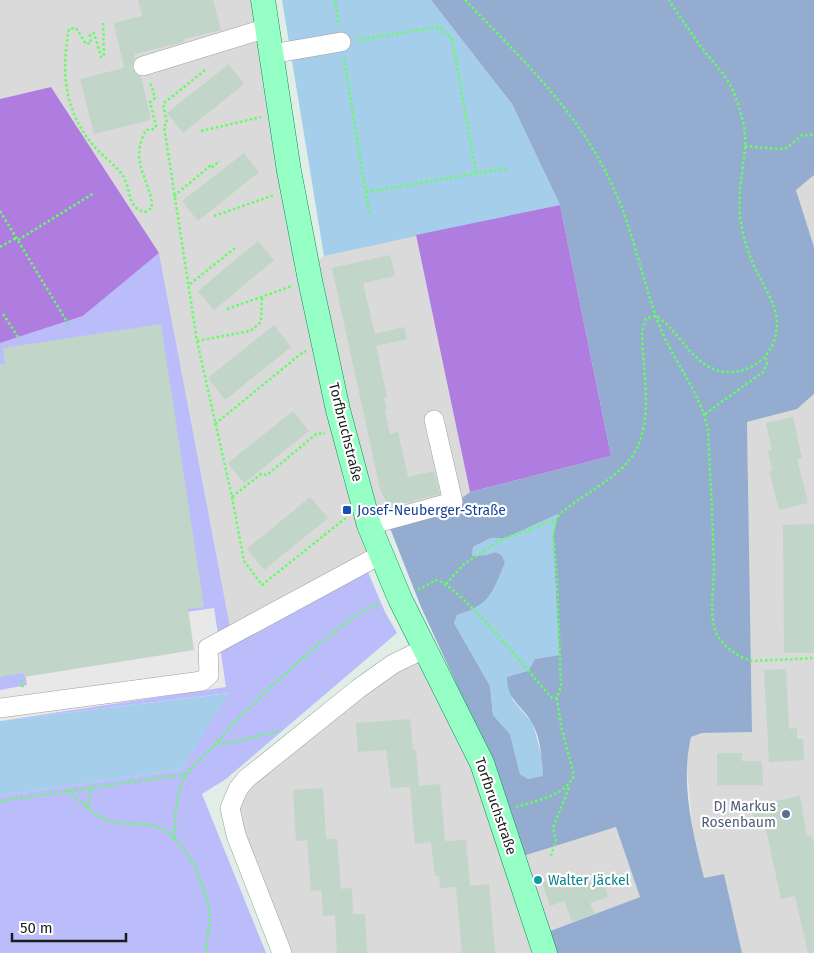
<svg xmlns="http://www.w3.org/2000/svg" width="814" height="953" font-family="'Fira Sans',sans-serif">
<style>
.residential{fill:#d9dad9}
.grass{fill:#a5ceeb}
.forest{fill:#94accf;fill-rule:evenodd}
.park{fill:#bbbdfb}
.pitch{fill:#af7ce0}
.parking{fill:#e8e8e8}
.building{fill:#c1d5c8}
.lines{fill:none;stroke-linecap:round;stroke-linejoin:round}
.minor-casing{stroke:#9d9d9d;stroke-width:20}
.major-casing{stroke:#009454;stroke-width:25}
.path{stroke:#62fe62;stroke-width:2.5;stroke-dasharray:2.5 2.5;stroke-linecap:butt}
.minor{stroke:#fff;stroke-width:19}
.major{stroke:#96ffc6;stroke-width:24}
.transit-dot{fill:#1a4fb4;stroke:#fff;stroke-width:2}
.service-dot{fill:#5c6f8a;stroke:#fff;stroke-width:2}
.culture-dot{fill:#0f9aa8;stroke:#fff;stroke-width:2}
.labels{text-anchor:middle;stroke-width:4.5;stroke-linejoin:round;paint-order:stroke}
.street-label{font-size:14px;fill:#1c1c1c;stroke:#fff}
.transit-label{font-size:14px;fill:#164399;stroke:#fff;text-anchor:start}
.service-label{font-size:14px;fill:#4e5e75;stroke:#fff;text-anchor:end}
.culture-label{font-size:14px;fill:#0d838f;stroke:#fff;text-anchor:start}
</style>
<rect width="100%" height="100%" fill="#e1eee8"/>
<path class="residential" d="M0,0h260l16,112 66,364 28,79 -139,76 -72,-378 -108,-166 -51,12z
M814,175v72l-18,-58z
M416,235l54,257 -15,11 -67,20 -15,-13 -20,-75 -37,-173 8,-6z
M814,394v559h-72l-18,-79 -20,5 -11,-48 -7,-71 5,-23 11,-4 50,-2 -5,-309 50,-13z
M425,651l57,117 59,185h-257l-47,-118 2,-43 20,-22z
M616,827l24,70 -95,36 -25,-76z"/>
<path class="grass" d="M282,0h149l81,104 48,101 -236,51z
M558,514l-5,23 6,118 -24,4 -23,40 21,25 9,33 1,20 -15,2 -8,-5 -10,-40 -17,-19 -3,-29 -36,-63 3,-8c33,-10 35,-21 48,-52l-9,-11 -10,3 -14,1 1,-9 18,-9h15z
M230,693l-49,77 -181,26v-75z"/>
<path class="forest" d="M431,0h383v175l-18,15 18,57v147l-17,15 -50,13 5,310 -50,1 -11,4c-11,47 2,95 13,141l20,-4 18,79h-188l-9,-20 95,-36 -24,-70 -96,30 -43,-128 -56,-122 -33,-84 67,-20 15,-11 141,-36 -51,-251 -48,-101zM558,514l-5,22 6,119 -24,4 -7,12 -21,6c0,24 15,28 25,46 9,15 10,37 11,53l-15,3 -8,-5 -10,-40 -17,-19 -3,-29 -36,-63 3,-8c33,-10 35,-21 48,-52l-3,-7 -6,-4 -10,3 -14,1 1,-9 18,-9h15z"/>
<path class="park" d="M159,253l73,384 133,-72 20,47 12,21 -171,146 -24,15 64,159h-266v-157l181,-26 48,-77 -229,28v-378l83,-27z"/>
<path class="pitch" d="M51,87l108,166 -76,63 -83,27v-244z
M560,205l51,251 -141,36 -54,-257z"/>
<path class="parking" d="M214,608l12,79 -226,34v-31l27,-5 -8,-48z"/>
<path class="building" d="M138,0h75l8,30 -37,9 1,2 -9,3 -41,10 -3,15 9,8 10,43 -57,14 -14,-55 44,-11 -10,-45 28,-7z
M229,64l15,20 -61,49 -16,-20z
M244,153l15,19 -61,49 -16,-20z
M258,241l16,19 -60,50 -16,-19z
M390,255l5,21 -32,7 12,51 29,-7 3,12 -31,7 11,51 -3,1 3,12h-2l5,24 8,-2 10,45 26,-6 6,23 -51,13 -9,-18 -48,-221z
M161,324l43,283 -16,2 6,41 -170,27 -1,-4 -23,4v-313h5l-2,-16z
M274,325l17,22 -66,53 -17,-22z
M293,411l16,20 -65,52 -16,-20z
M793,417l9,41 -5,1 11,44 -29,7 -10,-39 3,-1 -4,-19 4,-1 -6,-27z
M310,497l18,21 -64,52 -17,-21z
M814,524v129h-30l-1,-128z
M786,669l3,60 8,-1v11h6l1,21 -35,2 -5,-92z
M410,719l3,31h3l3,36 -28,2 -5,-38 -28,2 -2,-29z
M717,753h25v8h20l1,24h-46z
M440,784l5,57 21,-1 4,46 19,-2 6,69h-33l-6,-66 -16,1 -1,-12h-4l-4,-34 -16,2 -5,-57z
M323,788l3,51h11l4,50 11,-1 1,26h12l2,39h-30l-2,-38 -12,1 -2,-26 -10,1 -4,-51 -11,1 -3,-51z
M800,796l7,40 5,-1 2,12v106h-6l-13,-57 -14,3 -16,-74 -9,2 -3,-13 9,-2 -1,-8z
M565,875l7,13 31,-8 5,17 -18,6 5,11 -23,8 -8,-21 -14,5 -8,-24z"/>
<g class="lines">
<defs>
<path id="minor" d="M271,54l70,-12
M143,66l124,-38
M369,525l84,-23 -19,-82
M0,708l202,-27 7,-6 -1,-27 172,-93
M282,953l-46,-118 -6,-27 8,-19 8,-10 112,-90 35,-25 33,-16"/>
<path id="major" d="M263,0l26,171 21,109 28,130 31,115 31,74 82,164 63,190"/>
</defs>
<use href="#minor" class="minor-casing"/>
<use href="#major" class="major-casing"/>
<path class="path" d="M335,0l4,26
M465,0c55,57 115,113 148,187 21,45 29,94 47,140 14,35 41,66 48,103 2,46 5,92 6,139 0,19 -5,42 1,61 5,15 23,27 37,31l62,-3
M103,23l1,33 -3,1 -7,-24 -4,2 1,8 -5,1 -10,-16 -7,1c-8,42 -5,82 24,116 9,11 22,19 30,31 8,12 4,33 22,36l7,-4c-1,-30 -24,-44 -6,-78l8,-1 2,-3 -6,-24 5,-4 -5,-17
M357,40l82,-13 13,11 24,135
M344,58l25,155
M205,70l-42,34 4,19 -3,3 33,215 35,156 12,64 18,24 85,-68
M201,131l60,-14
M745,146l32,3 10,-1 15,-13h12
M366,192l143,-24
M174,196l36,-30 1,2 9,-7
M0,211l69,114
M214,216l60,-21
M18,240l76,-47
M0,247l16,-9
M190,284l45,-36
M227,309l65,-23
M3,314l15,23
M197,341l53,-10 11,-9 1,-25
M705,414l58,-42 4,-8 -1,-6
M215,424l87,-71 4,-2
M232,497l29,-23 6,1 49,-41 9,-1
M446,584l18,-20 38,-25 54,-19
M418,590l18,-10c21,3 95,94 113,115l3,3h5l4,-12 -4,-108 -4,-44 3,-14 5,-7c20,-17 47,-30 64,-48 33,-34 17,-91 17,-133l4,-14 10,-2c25,15 38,55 72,56 28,1 50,-22 49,-50 -1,-20 -15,-38 -23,-56 -7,-16 -12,-33 -14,-51 -2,-23 3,-45 5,-67 2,-18 -5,-39 -11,-55 -8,-18 -21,-31 -33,-46 -11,-16 -22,-31 -32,-47
M21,680l2,8
M217,743h12l50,-12
M68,791c15,13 31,30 51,32 14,2 28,-1 41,5 24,10 47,58 49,83 1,14 -2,28 -3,42
M0,801l186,-27
M88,807l2,-18
M516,807c19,-6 50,-11 58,-32l-13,-49 -4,-28
M174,837c2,-20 1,-42 11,-60 6,-13 22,-22 31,-34 22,-28 132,-132 164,-140
M551,856l5,-16 -3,-12 17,-43"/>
<use href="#minor" class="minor"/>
<use href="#major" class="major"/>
</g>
<rect class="transit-dot" x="342" y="505" width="10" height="10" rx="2.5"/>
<circle class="service-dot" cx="786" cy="814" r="5"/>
<circle class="culture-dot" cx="538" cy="880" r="5"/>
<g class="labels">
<g class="street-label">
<text transform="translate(346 432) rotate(76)" y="5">Torfbruchstraße</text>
<text transform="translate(496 806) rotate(71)" y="5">Torfbruchstraße</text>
</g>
<g class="transit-label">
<text x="357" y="515">Josef-Neuberger-Straße</text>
</g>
<g class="service-label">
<text x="776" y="811">DJ Markus<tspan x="776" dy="16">Rosenbaum</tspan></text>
</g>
<g class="culture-label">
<text x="548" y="885">Walter Jäckel</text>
</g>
</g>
<path d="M12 933v8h114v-8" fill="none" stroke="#1c1c1c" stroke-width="2.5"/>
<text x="20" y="933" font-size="15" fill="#1c1c1c" stroke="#ffffff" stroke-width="4" paint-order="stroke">50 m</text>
</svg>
